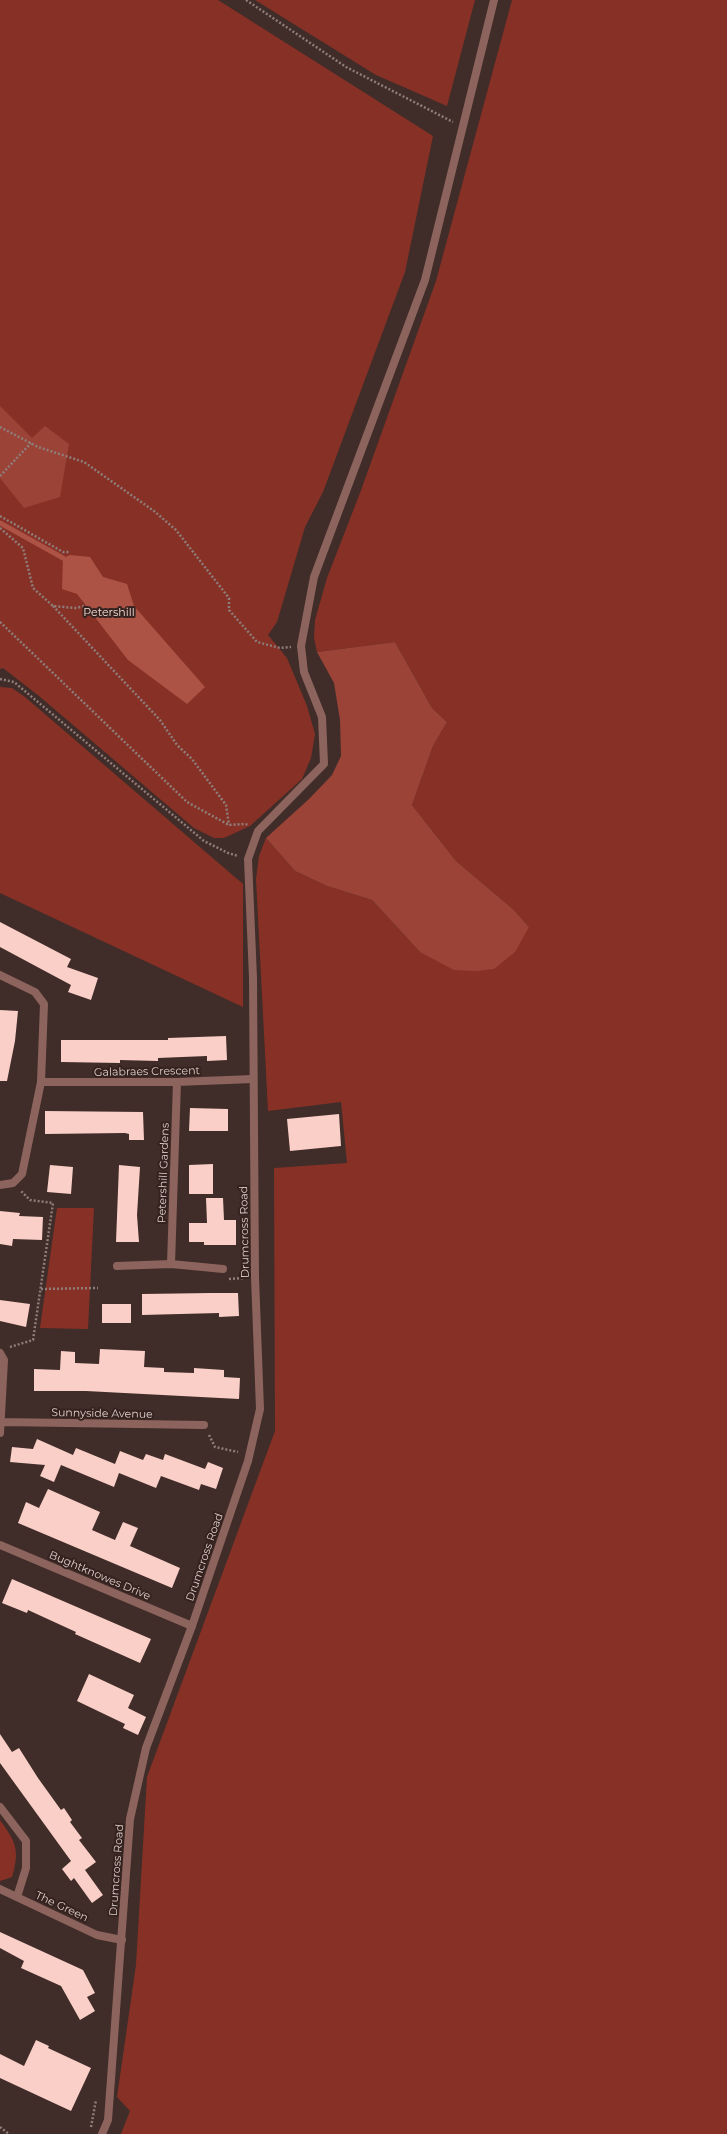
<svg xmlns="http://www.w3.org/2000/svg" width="727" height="2134" font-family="Montserrat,sans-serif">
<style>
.green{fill:#873126}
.forest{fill:#9b4337}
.water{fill:#ac5345}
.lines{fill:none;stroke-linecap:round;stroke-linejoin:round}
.stream{stroke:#ac5345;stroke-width:5}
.building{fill:#f9cfc8}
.path{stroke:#8e7d7a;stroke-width:2.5;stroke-dasharray:2 2;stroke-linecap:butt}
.minor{stroke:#8c645d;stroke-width:8}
.tertiary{stroke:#8c645d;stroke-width:8}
.labels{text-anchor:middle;stroke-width:4;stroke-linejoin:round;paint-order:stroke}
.park-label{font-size:11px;fill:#f7dcd7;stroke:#35221e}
.street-label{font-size:11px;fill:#ddd0cd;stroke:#35221e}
</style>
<rect width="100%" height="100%" fill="#402c28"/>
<path class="green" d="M0,0h218l215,136 -28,136 -82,220 -18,35 -28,95 -9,13 19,23 20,48 8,28 -4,24 -9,21 -52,47 -26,12h-10l-20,-10 -155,-132 -36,-28 -3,1z
M255,0h220l-28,106 -71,-31z
M512,0h215v2134h-606l9,-23 -13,-14 19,-132 11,-188 128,-346 -1,-263 73,-5 -6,-61 -73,9 -12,-232 3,-23 7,-18 29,33 32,15 45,14 48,52 109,-25 -15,-17 -58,-49 -44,-56 21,-59 14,-24 -15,-14 -37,-66 -78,10 -3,-14 1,-18 12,-42 33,-85 76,-212z
M0,687l12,1 13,9 218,187v123l-243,-114z
M57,1208h37l-6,121 -48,-1z
M0,1820c16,22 20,30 12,57l-12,4z"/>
<path class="forest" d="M0,406l32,32 13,-12 24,18 -9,53 -36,11 -24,-30z
M395,642l37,66 15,14 -14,24 -21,59 44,56 58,49 15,17 -14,25 -21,17 -17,2 -23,-1 -34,-18 -48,-52 -45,-14 -32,-15 -29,-33 43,-39 23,-24 9,-19 -1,-36 -6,-37 -17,-31z"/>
<path class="water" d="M70,555l20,2 13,20 24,7 7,22 71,81 -18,17 -59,-44 -51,-66 -15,-5 1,-31z"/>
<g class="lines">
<path class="stream" d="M0,523l63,35"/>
</g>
<path class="building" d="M0,922l71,37 -4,8 31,11 -7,22 -23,-8 3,-7 -71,-38z
M0,1010l18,1 -3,30 -8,40h-7z
M226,1036l1,24 -20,1v-5l-49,2v3l-38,-1v3l-59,-1v-22h107v-2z
M190,1108l38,1v22h-39z
M45,1111l98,1 1,28h-15v-6l-4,-1 -80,1z
M339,1114l2,32 -51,5 -3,-32z
M213,1164v30h-24v-29z
M50,1165l23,2 -2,27 -24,-2z
M119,1165l21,2 -3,48 2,27h-23z
M206,1198h17l1,22h12v25h-32v-3h-15v-19h18z
M0,1211l20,2 -1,3 24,1 -1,23 -29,-1 -1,7 -12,-2z
M211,1293h27l1,23 -20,1v-4l-77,2v-21z
M0,1300l30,4 -4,23 -26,-6z
M102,1304h29v19h-29z
M100,1349l45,2 -1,16 20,1v4l30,1v-5l30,2v7l16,1 -1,21 -153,-8h-52v-22l26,1 1,-19 14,1v11l24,1z
M37,1439l36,16 3,-7 39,16 5,-13 23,9 3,-6 17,6 2,-6 40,15 3,-7 15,6 -7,21 -15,-5 -2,6 -38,-14 -5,12 -37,-15 -5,14 -53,-22 -7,17 -14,-6 5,-11 -35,-3 2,-15 21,2z
M48,1489l52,23 -8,18 23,10 8,-18 15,6 -8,18 50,22 -8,20 -154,-65 8,-21 13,6z
M12,1579l139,60 -11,24 -65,-29 1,-2 -48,-22 -1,3 -25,-10z
M89,1674l45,21 -6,13 18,9 -8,18 -15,-7 2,-4 -48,-23z
M0,1734l12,18 7,-4 19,30 23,32 3,-2 8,12 -2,2 12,16 -3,2 17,22 -11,8 18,25 -11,8 -18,-25 -3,3 -9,-12 9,-8 -71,-98z
M0,1932l83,38 12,23 -8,4 8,14 -15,9 -19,-34 -40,-18 3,-7 -24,-13z
M36,2040l13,6 -1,2 43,20 -20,43 -71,-33v-24l24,12z"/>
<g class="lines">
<path class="path" d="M246,0l100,67 107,55
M0,427l38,20 46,15 70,49 22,19 53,68v12l28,32 23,6 11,-1
M0,476l31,-33
M0,516l63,36h7
M0,528l23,20 10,40 20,18 22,2 11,-2
M53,606l107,114 17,25 15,14 34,46 3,20
M0,622l187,180 42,23 16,-1 4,1
M0,679l14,3 190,159 24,12 10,3
M229,1279l15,-1
M41,1289l57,-1
M10,1347l23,-7 20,-137 -23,-3 -9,-9
M209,1435l6,12 23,5
M0,2127l9,7
M91,2127l5,-27"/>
<path class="minor" d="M0,975l35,17 9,12 -3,78 -19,92 -9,9 -13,2
M41,1082h136l76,-3
M171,1264l6,-182
M117,1266l54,-2 52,5
M0,1353l4,7 -4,73
M1,1422l203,3
M0,1545l192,81
M0,1807l26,34v27l-9,29
M0,1889l97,46 25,5"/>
<path class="tertiary" d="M102,2134l6,-14 22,-301 16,-71 46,-122 56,-165 12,-52 -5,-132 -2,-299 -5,-119 10,-28 66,-67 -2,-47 -18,-45 -3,-26 13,-69 111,-297 69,-280"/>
</g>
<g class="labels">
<g class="park-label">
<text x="109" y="616">Petershill</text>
</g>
<g class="street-label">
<text transform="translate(147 1071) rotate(-1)" y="4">Galabraes Crescent</text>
<text transform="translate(163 1173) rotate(-88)" y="4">Petershill Gardens</text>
<text transform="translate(244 1232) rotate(-91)" y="4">Drumcross Road</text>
<text transform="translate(102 1413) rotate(1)" y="4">Sunnyside Avenue</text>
<text transform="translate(204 1557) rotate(-71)" y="4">Drumcross Road</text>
<text transform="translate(100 1575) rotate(23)" y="4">Bughtknowes Drive</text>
<text transform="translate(116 1870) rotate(-86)" y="4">Drumcross Road</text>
<text transform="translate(62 1906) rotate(25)" y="4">The Green</text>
</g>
</g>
</svg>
